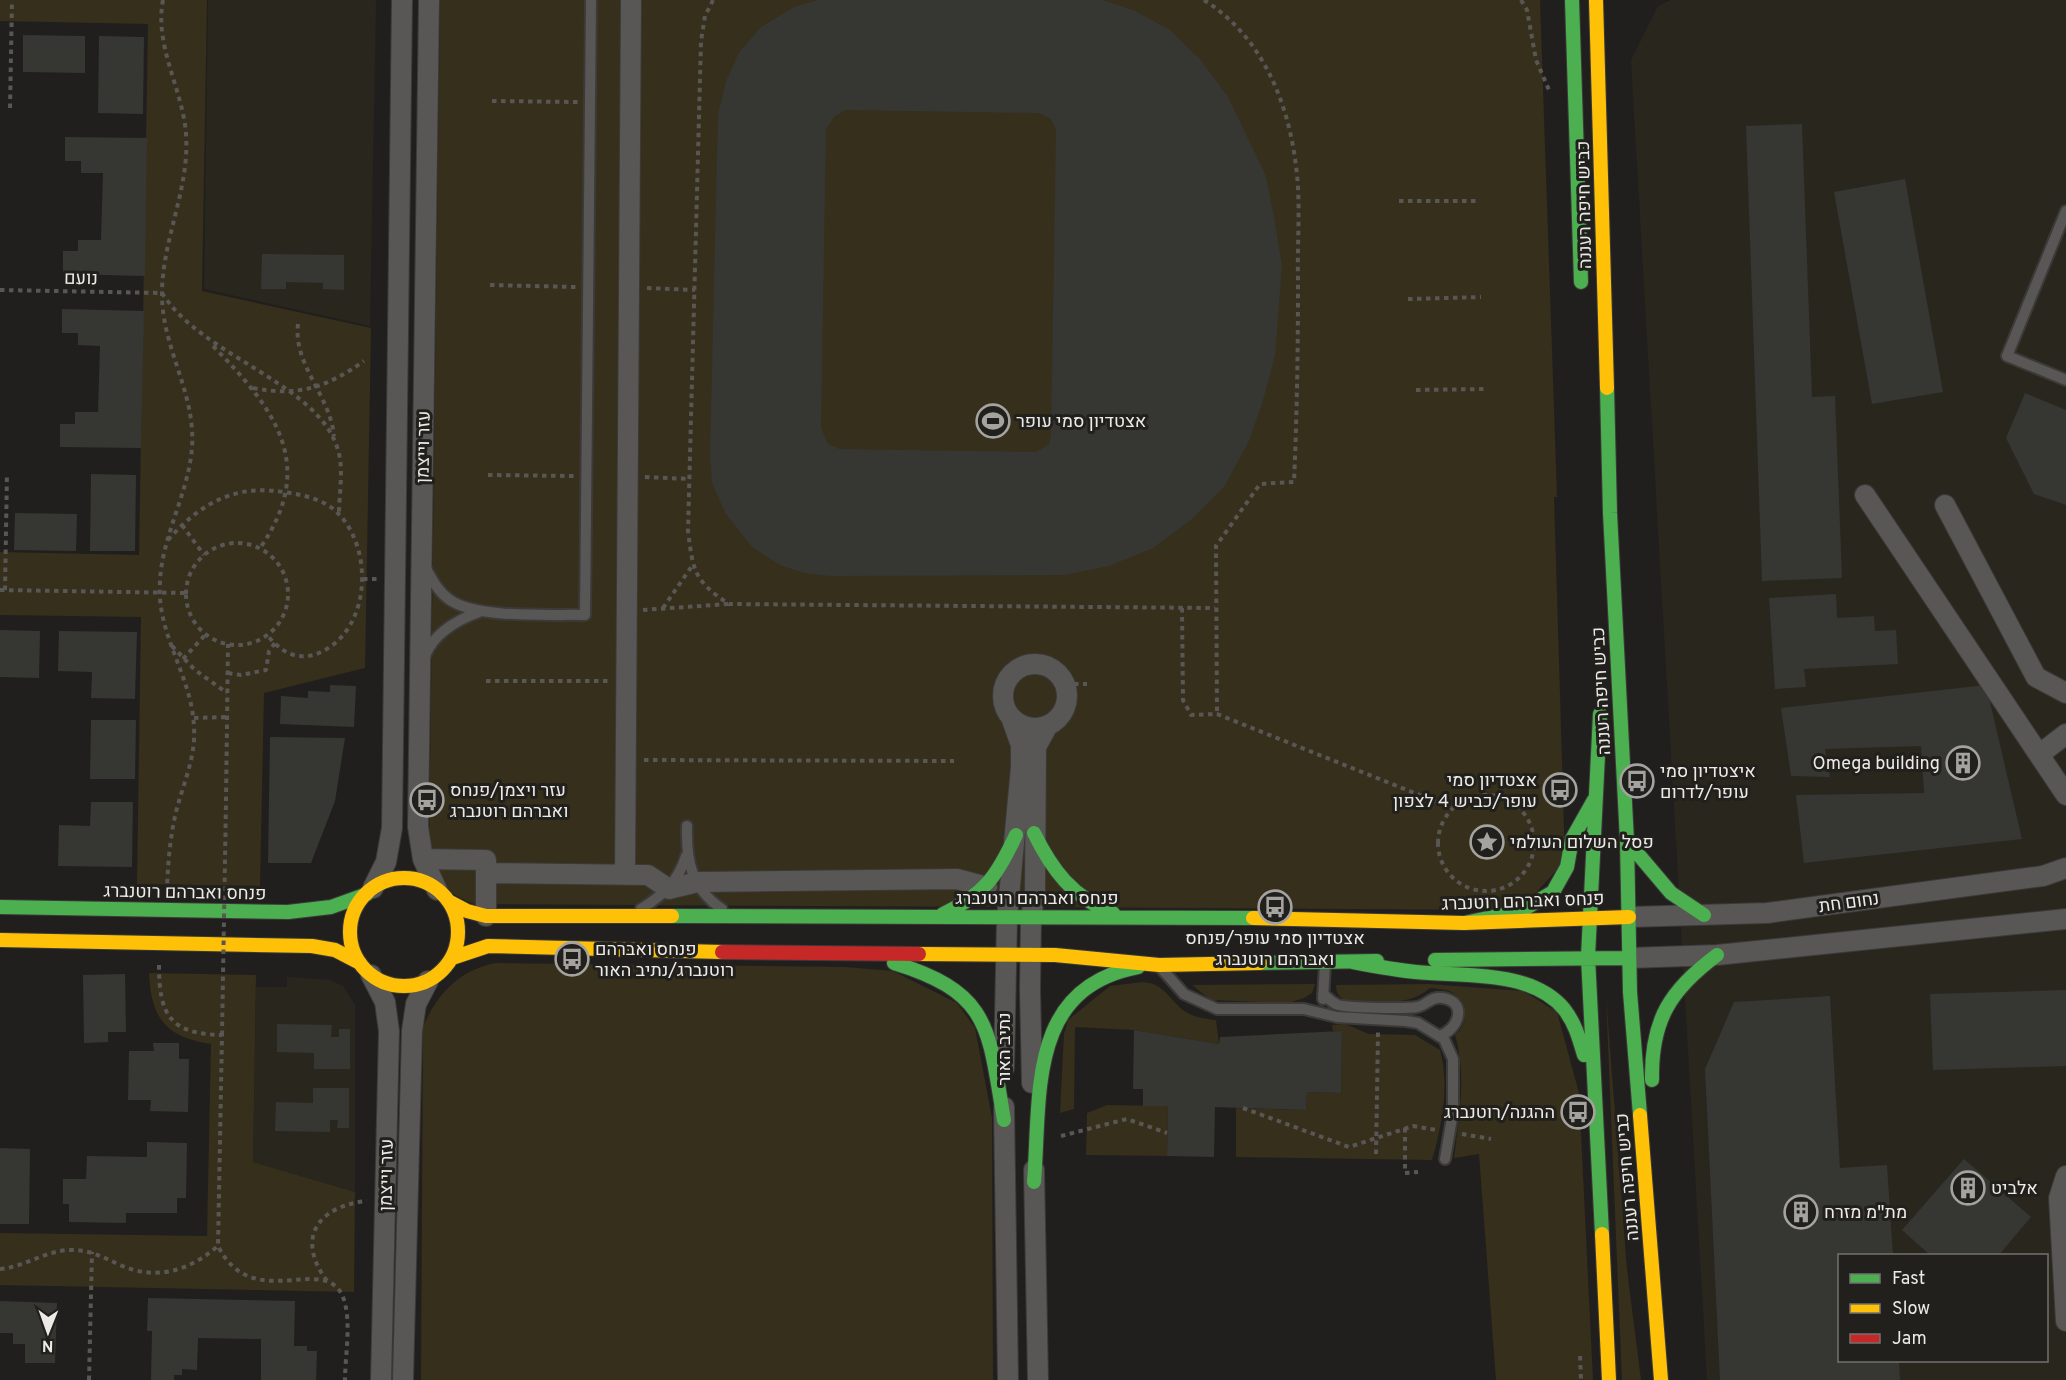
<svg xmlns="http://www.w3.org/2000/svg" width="2066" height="1380" font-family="Overpass,Heebo,sans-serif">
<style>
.built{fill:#29261d;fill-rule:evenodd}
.green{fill:#362f1b}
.building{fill:#363633;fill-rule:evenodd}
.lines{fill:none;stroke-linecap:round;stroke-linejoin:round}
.lane-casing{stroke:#3b3a38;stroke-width:14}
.street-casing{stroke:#3b3a38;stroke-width:22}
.fast-casing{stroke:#3b3a38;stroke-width:16}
.slow-casing{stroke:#3b3a38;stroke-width:16}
.jam-casing{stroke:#3b3a38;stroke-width:16}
.path{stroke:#585755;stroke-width:4;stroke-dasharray:4.5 4.5;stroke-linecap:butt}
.lane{stroke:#585755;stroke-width:10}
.street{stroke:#585755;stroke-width:20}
.fast{stroke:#4caf50;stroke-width:14}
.slow{stroke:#ffc107;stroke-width:14}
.jam{stroke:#c62828;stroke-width:14}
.path-bridge{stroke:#585755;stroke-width:4;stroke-dasharray:4.5 4.5;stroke-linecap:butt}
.labels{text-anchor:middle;stroke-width:6;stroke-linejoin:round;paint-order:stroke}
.street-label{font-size:18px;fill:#ebeae7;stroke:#22201c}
.poi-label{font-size:18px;fill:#ebeae7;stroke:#22201c;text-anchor:start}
</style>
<rect width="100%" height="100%" fill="#211f1d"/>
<path class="built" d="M208,0h168l-6,326 -166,-37z
M1671,0h395v1380h-359l-76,-1320 27,-54zM1840,1256h206v104h-206z
M287,977l43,3 13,6 12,19v187l-102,-30 3,-175h31z"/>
<path class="green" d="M0,0h207l-5,291 169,37 -6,340 -101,25 -4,193 -123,-2 4,-267 -141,-2v-63l139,3 9,-531 -148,-3z
M440,0h1100l17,497h-3l11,364 -45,49 -1046,-6c-36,-15 -39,-25 -45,-61z
M496,963l349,4 48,4 64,32 18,25 17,90 1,262h-572l2,-353c14,-33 36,-57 73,-64z
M149,973l107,2 -3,187 102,30 -1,100 -354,-7v-52l207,3 4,-192c-45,-7 -60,-25 -62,-71z
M1143,982c22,2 25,16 41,29 9,6 21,8 32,9l3,24 -85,-14 -59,-3 -1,82 -14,4 4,-79 4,-14 42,-34z
M1315,984l-3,9 -8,5 -16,5 -77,-3 -19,-15z
M1429,984l94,7 34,21 22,81 14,287h-97l-17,-226 -25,4c5,-41 13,-82 1,-123 14,-11 12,-32 -2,-42 -6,-4 -16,-4 -23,-5 -23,20 -54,13 -83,13 -8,-3 -11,-8 -11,-16z
M1606,996l21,274 14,110h-19z
M1345,1024l24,10 46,1 25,15c10,35 2,76 -8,110l-196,-3v-49l70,2 1,-18 34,1 1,-62h-9l-1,-6z
M1107,1105l61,1 -1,50 -81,-1 1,-42z"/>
<path class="building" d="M818,0h285l32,11 35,19 30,29 28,38 38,79 8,41 8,48 -7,91 -13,48 -13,37 -25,46 -32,32 -39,29 -44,18 -44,9 -235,1 -26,-3 -24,-8 -28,-18 -26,-33 -14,-31 -2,-28 8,-341 8,-33 14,-30 21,-24 33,-20zM845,110l194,3 12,6 5,10 -5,306 -2,9 -13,8 -196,-3 -12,-5 -7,-16 5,-298 8,-13z
M23,35l62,1v37l-62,-1z
M99,36l45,1 -1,77 -45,-1z
M1802,124l10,273 23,-1 7,182 -80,3 -16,-455z
M65,137l82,1 -2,138 -82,-2v-23h15v-11h23l2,-67h-22v-12h-16z
M1905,179l38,213 -71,12 -38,-212z
M262,254l82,1v35l-21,-1v-6l-37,-1v7h-25z
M62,309l82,2 -3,137 -81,-1v-23h15v-12h23l2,-66 -22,-1v-12h-16z
M2025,393l41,17v95l-32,-11 -28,-56z
M91,474l45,1 -1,76h-45z
M15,513l62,1 -1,37 -62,-1z
M1836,594l1,24 37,-2 1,15 21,-1 2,34 -94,5 2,18 -31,2 -6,-91z
M0,630l40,1 -1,47 -39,-1z
M59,631l78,1 -2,67 -44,-1 1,-26 -34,-1z
M330,685l26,1 -2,41 -74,-3 1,-28 27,2v-7l22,1z
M1986,685l36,154 -218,24 -8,-68 128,-2 -3,-47 -96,3 5,28 -39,-1 -10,-68z
M91,720h45l-1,59h-45z
M270,737l75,1 -10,63 -24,62h-43z
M91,802h42l-1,65 -74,-1 1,-41 31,1z
M125,974l1,58h-18v10l-24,1 -1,-68z
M2066,990v76l-133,4 -3,-76z
M1830,996l10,172 47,-3 6,91h-53v104h59l1,20h-180l-15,-311 29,-67z
M277,1024l55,1 -1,12h8v-8h11v40h-36v-16l-37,-1z
M1134,1030l85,14 1,-7 122,-6 -1,62 -34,-1 -1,18 -91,-3 -1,50 -47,-1 1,-50h-25v-17h-10z
M153,1043h26v16h10l-1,53 -38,-1 1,-11h-23l1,-49h25z
M313,1088h36v40h-12l1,-8h-8v12l-55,-1 1,-29 37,1z
M147,1142l40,1 -1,55h-9v15h-51v10l-57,-1v-18h-6v-25h23l1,-23 60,1z
M0,1148l30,1 -1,75h-29z
M1964,1159l67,58 -33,39h-67l-29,-26z
M148,1298l147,3 -1,45h13v5h10l-1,29h-55v-41l-63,-1 -1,32 -15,-1v6h-8v5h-23l1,-49h-5z
M0,1301l57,2 -2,60h-30v-19h-12v-11h-13z"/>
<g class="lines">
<defs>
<path id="lane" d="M2066,211l-59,145 59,24
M425,567c7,12 13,25 25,33 28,19 100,14 135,15l6,-615
M425,656c9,-23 32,-36 54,-44
M687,826c-1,34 4,62 35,83
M641,909c22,-14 37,-27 45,-53
M1161,968l23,26 33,15h87l33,8 69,4 12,2 26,16 9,20v53l-8,47
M1323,994c5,4 9,9 15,11 12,3 68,4 79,2 10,-2 14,-11 26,-9 25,4 16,32 -4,38
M1323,999l2,-35"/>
<path id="street" d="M429,0l-11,827 5,32 14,31
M1865,495l201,300
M1945,505l91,172 30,16
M1003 696a32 32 0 1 1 64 0a32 32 0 1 1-64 0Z
M2040,754l26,-20
M423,859l63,1v56
M486,873l162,2 21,14 29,-7 259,-3 30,8
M625,875l6,-875
M373,888l13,-26 6,-34 10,-828
M1629,917l138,-4 276,-37 23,-8
M1629,958l88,-3 349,-36
M371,975l14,27 4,29 -8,349
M1004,1068l3,-150 14,-151v-22l-9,-25
M1032,1083l-2,-94 1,-71 4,-27 1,-144 11,-20
M1004,1107l4,273
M1034,1170l4,210
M2066,1176l-7,22 7,123
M403,1380l9,-349 4,-27 12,-23"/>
<path id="fast" d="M1572,0l9,282
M1607,388l3,125 17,328 3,151 10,123
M1600,714l-12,243 14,277
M1034,833c18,37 39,65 79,80
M1627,841l44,52 33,22
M0,907l288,5 43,-5 36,-13
M943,914c42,-20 54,-38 73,-79
M672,916l581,2
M1464,923l57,-12 32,-19 14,-25 5,-28 22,-39
M1435,960l194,-2
M1353,962c21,4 42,8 63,10 46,5 115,-3 148,37 11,14 15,29 20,46
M894,963c98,30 94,66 110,157
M1260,963l117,-2
M1652,1080c-1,-60 18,-90 65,-125
M1034,1182c7,-88 -7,-194 104,-215"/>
<path id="slow" d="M1596,0l11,388
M350 932a54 54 0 1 1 108 0a54 54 0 1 1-108 0Z
M448,901l19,10 19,5h186
M1253,918l211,5 165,-6
M0,940l312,6 23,4 25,13
M919,954l136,1 104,10 101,-2
M452,958l36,-12 234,6
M1640,1115l21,265
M1602,1234l7,146"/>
<path id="jam" d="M722,952l197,2"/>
</defs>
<use href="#lane" class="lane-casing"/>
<use href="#street" class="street-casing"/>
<use href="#fast" class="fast-casing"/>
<use href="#slow" class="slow-casing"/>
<use href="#jam" class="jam-casing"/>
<path class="path" d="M163,0c-9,46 20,90 23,134 4,56 -25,107 -24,163 1,47 27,87 30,133 4,52 -30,100 -32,152 -4,52 32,94 34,145 2,30 -11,57 -18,85 -6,25 -8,51 -9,77
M713,0l-8,16 -4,25 -13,490c5,40 6,50 41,73l486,4
M1204,0c57,36 84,100 92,166 5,37 1,77 2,114 0,68 -1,134 -4,202l-34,2 -44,62 1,168
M1521,0l6,10 9,50 13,30
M492,101l86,1
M10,108l2,-108
M1399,201h79
M490,285l86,2
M647,288l48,2
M0,290l162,3c40,64 157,90 176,157 6,19 1,44 1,64
M1408,299l73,-2
M298,324c-5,41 32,71 36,112
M213,346c62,63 105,119 47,202
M253,388c46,9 74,-1 111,-27
M1416,390l68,-1
M488,475l86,1
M645,477l45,2
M182,525l22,30
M168,540c29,-33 62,-54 107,-49 19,2 42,6 57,17 42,33 41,118 -9,143 -11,6 -23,7 -35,2 -8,-4 -15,-11 -21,-18
M186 594a51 51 0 1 1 102 0a51 51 0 1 1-102 0Z
M363,579h14
M0,590l186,3
M5,590l2,-117
M663,608l29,-42
M1182,608l1,92 8,15 26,-1 235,94
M643,610l85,-6
M172,646l23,24 32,23
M183,659l23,-25
M228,673l13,2 25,-5 3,-19 6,-8
M486,681h122
M1065,684h22
M194,718l33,-1
M644,760l310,1
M1438 843a48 48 0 1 1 96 0a48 48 0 1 1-96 0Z
M226,801l2,-157
M159,965c0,50 11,69 63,70l-4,211c35,69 106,6 125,51 9,24 2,58 2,83
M1243,1108l106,39 64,-21 24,4
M1405,1128v45l13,-1
M1462,1134l29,5
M1061,1136l66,-17 40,14
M1376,1154l2,-122
M0,1269c25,-2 46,-19 71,-19 19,0 32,7 49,15 36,16 69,6 98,-19
M327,1281c-32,-43 -9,-75 40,-80
M1580,1356l1,24
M89,1380l3,-128"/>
<use href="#lane" class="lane"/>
<use href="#street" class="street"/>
<use href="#fast" class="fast"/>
<use href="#slow" class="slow"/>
<use href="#jam" class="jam"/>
<path class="path-bridge" d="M222,1035l4,-234"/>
</g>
<defs>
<symbol id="stadium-ring" viewBox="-11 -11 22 22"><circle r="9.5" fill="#22201c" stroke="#a4a3a0" stroke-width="1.5"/><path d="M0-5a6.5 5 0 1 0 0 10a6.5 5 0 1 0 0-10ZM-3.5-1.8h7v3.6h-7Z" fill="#a4a3a0"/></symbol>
<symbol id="building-ring" viewBox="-11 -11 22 22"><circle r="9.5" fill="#22201c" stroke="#a4a3a0" stroke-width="1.5"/><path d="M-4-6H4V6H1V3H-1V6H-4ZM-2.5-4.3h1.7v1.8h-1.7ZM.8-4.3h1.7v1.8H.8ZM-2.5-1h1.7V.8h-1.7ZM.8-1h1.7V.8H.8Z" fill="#a4a3a0"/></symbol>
<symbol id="bus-ring" viewBox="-11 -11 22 22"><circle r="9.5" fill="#22201c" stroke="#a4a3a0" stroke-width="1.5"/><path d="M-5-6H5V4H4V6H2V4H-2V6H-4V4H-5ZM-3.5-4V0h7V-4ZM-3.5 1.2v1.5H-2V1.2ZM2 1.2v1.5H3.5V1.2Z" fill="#a4a3a0"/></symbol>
<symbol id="sight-ring" viewBox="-11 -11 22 22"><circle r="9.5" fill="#22201c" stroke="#a4a3a0" stroke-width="1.5"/><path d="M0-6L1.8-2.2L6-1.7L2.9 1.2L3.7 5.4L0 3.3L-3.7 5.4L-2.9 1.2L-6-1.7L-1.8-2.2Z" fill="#a4a3a0"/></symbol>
</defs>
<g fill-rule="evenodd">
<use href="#stadium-ring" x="974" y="402" width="38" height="38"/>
<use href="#building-ring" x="1944" y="744" width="38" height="38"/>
<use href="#bus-ring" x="1618" y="762" width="38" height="38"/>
<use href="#bus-ring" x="1541" y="771" width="38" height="38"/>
<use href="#bus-ring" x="408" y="781" width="38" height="38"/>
<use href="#sight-ring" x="1468" y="823" width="38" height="38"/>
<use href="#bus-ring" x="1256" y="888" width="38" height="38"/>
<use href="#bus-ring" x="553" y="940" width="38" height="38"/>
<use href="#bus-ring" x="1559" y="1093" width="38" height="38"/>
<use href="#building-ring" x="1949" y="1169" width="38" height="38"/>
<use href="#building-ring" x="1782" y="1193" width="38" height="38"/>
</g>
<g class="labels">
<g class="street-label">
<text transform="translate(1584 205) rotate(-91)" y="6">כביש חיפה רעננה</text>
<text transform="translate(81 278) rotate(1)" y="6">נועם</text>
<text transform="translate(423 447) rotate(-89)" y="6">עזר וייצמן</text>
<text transform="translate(1601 691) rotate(-93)" y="6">כביש חיפה רעננה</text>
<text transform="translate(185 892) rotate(1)" y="6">פנחס ואברהם רוטנברג</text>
<text x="1037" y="904">פנחס ואברהם רוטנברג</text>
<text transform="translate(1523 901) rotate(-2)" y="6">פנחס ואברהם רוטנברג</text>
<text transform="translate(1849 902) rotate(-8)" y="6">נחום חת</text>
<text transform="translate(1004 1049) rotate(-90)" y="6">נתיב האור</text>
<text transform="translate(386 1175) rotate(-89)" y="6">עזר וייצמן</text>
<text transform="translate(1627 1177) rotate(-95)" y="6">כביש חיפה רעננה</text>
</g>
<g class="poi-label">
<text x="1016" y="427">אצטדיון סמי עופר</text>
<text x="1940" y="769" text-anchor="end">Omega building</text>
<text x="1660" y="777">איצטדיון סמי<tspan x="1660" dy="21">עופר/לדרום</tspan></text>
<text x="1537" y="786" text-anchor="end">אצטדיון סמי<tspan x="1537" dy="21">עופר/כביש 4 לצפון</tspan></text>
<text x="450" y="796">עזר ויצמן/פנחס<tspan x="450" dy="21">ואברהם רוטנברג</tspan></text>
<text x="1510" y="848">פסל השלום העולמי</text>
<text x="1275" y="944" text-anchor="middle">אצטדיון סמי עופר/פנחס<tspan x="1275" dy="21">ואברהם רוטנברג</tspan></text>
<text x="595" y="955">פנחס ואברהם<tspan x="595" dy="21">רוטנברג/נתיב האור</tspan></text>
<text x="1555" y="1118" text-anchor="end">ההגנה/רוטנברג</text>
<text x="1991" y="1194">אלביט</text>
<text x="1824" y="1218">מת"מ מזרח</text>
</g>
</g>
<rect x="1838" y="1254" width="210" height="108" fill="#22201c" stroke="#72716d" stroke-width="1.5"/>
<rect x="1850" y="1274" width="30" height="9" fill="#4caf50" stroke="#72716d" stroke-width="1.5"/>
<text x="1892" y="1284" font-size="18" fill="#ebeae7">Fast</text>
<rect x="1850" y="1304" width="30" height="9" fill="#ffc107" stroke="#72716d" stroke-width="1.5"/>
<text x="1892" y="1314" font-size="18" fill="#ebeae7">Slow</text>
<rect x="1850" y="1334" width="30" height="9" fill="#c62828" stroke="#72716d" stroke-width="1.5"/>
<text x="1892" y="1344" font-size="18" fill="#ebeae7">Jam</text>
<g transform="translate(48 1332) rotate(181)" stroke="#22201c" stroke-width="4.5" paint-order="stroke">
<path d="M0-4.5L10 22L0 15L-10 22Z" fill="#ebeae7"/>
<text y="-9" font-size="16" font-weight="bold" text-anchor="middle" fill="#ebeae7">N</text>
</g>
</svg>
